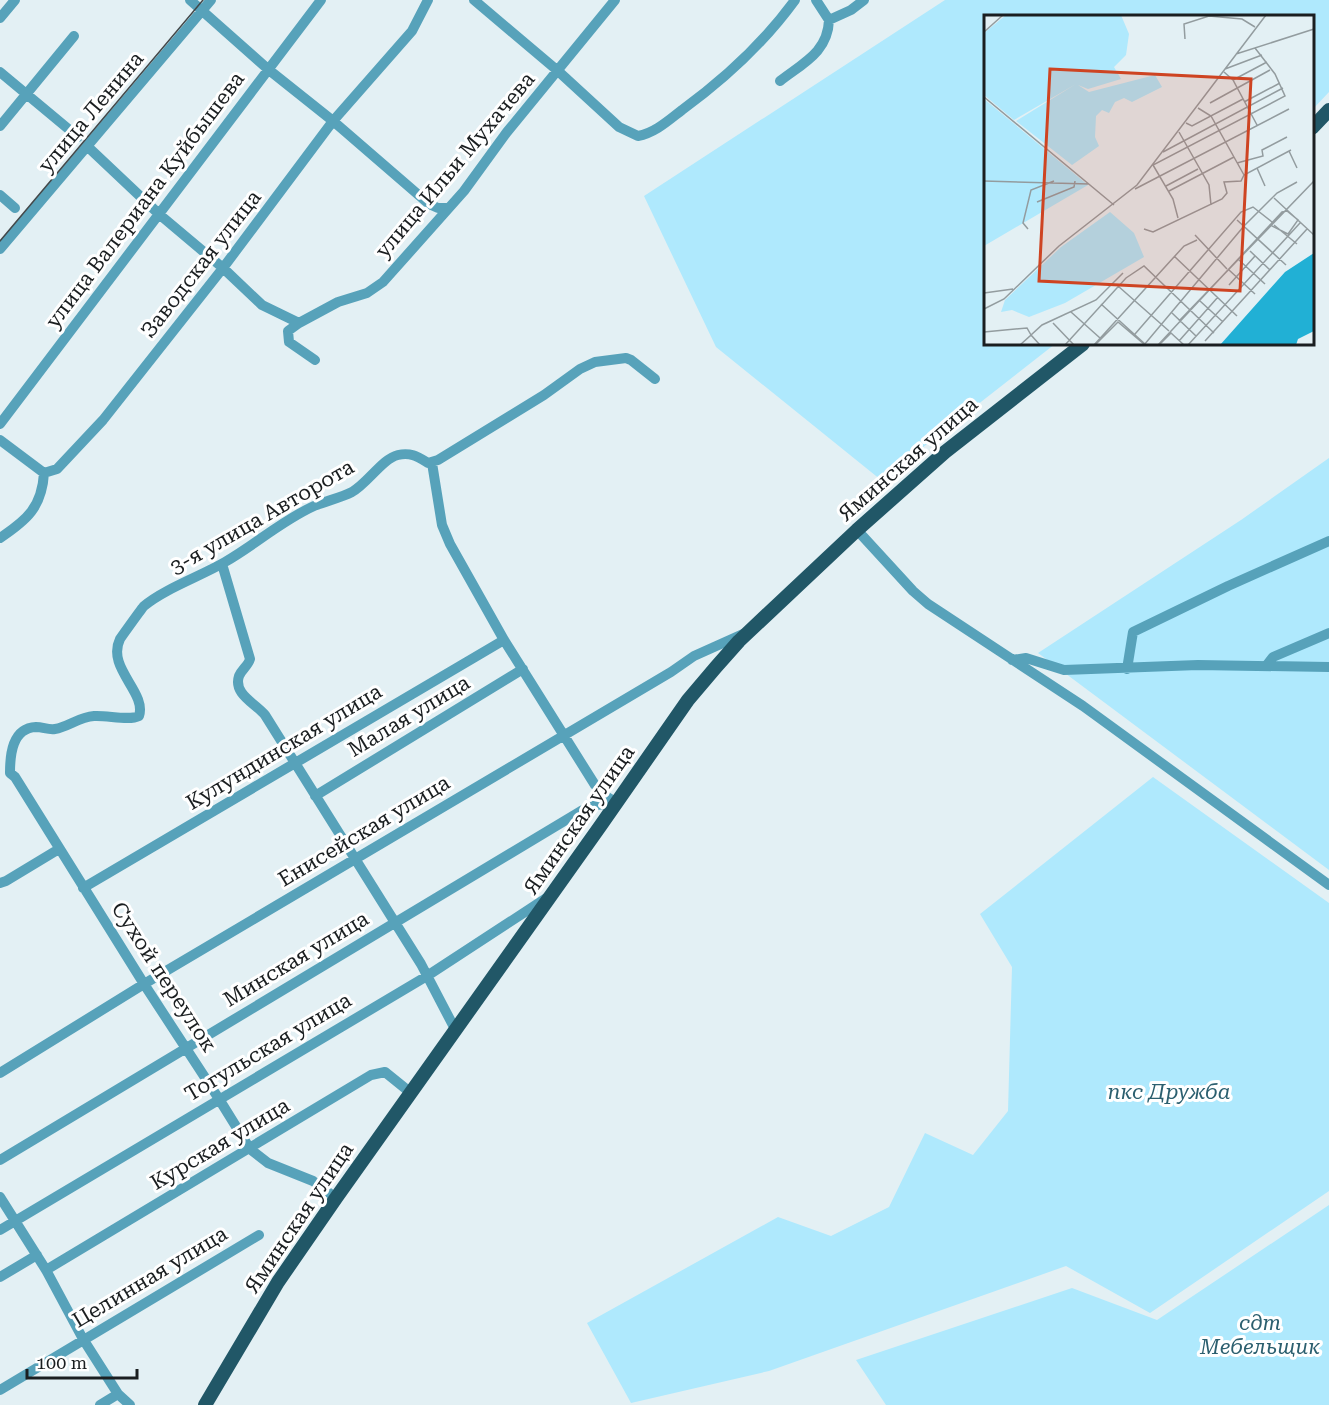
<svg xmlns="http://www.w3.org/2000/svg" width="1329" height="1405" font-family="'Roboto Serif',serif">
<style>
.green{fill:#afe9fd}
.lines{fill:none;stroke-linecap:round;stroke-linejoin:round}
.minor{stroke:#57a2ba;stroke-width:10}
.major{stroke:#215767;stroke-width:14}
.tram{stroke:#42484a;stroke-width:1.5}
.labels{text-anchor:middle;stroke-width:6;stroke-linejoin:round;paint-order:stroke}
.street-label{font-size:21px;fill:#1a1e20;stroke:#fff}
.park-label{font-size:21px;font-style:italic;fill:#2b5f6f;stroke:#fff}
.inset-road{fill:none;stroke:#939c9f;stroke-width:1.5}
.view{fill:#ce4422;fill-opacity:0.15;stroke:#ce4422;stroke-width:3}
.inset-edge{fill:none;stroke:#1a1e20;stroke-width:3}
</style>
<rect width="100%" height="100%" fill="#e3f0f4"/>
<path class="green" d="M945,0h384v92l-16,17 -1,-93h-326v328h69l-174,136 -165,-133 -72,-151z
M1329,458v412l-291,-217 203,-133z
M1153,777l176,126v288l-179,122 -84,-47 -297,105 -138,32 -44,-80 191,-106 53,19 58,-29 36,-74 48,22 35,-44 4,-144 -32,-53z
M1329,1205v200h-443l-30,-45 216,-72 85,32z"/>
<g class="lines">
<path class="minor" d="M190,0l79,70 64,51 96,83 9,4h10
M474,0l84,71 61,56 19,9c17,-3 31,-16 44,-26 44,-32 81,-66 113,-110
M816,0l13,20
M0,18l15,-18
M0,72l78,65
M780,81c23,-18 48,-29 49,-61l22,-10 13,-10
M0,126l74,-90
M88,147l72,68 63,53 39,37 37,18 -11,8 1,11 26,18
M0,195l15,13
M0,249l211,-249
M299,323l39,-21 29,-9 16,-11 81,-91 43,-59 108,-132
M0,424l321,-424
M0,440l44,33
M432,463l10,62 8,19 54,96 91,145 9,10 13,8
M857,530l56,61 15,13 155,102 246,179
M0,538c27,-18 42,-31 44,-65l13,-4 46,-49 120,-152 110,-147 79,-90 16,-31
M222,564l28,95c-2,7 -8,10 -11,17 -6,18 16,27 26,39l156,249 35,67
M1012,660l14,-2 38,12 134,-5 131,2
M1266,666l7,-9 56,-24
M1127,669l6,-37 95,-46 101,-45
M10,773c0,-18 2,-45 26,-46 7,0 12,3 19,2 13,-2 24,-12 39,-13 13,-1 35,5 45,0 8,-24 -33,-48 -19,-77 2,-3 22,-31 24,-33 20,-17 57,-30 81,-44 30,-17 56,-41 89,-56 12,-5 26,-8 38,-14 16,-9 30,-33 46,-37 13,-3 20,2 30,8l10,-3 106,-65 36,-26 15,-7 31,-4 5,2 24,19
M10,773l5,4 129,207 75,115 31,50 18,14 45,18 23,17
M315,796l208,-127
M0,883l6,-2 53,-32
M83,888l421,-248
M0,1073l144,-89 527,-312 23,-16 49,-22
M0,1160l581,-349 15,-6 21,-2
M0,1197l46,73 37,69 35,55 12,11
M0,1230l427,-254 121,-79
M46,1270l325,-195 14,-3 26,21
M0,1277l37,-22
M0,1390l259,-155
M100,1405l18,-11"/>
<path class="major" d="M1312,128l17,-18
M205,1405l73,-123 58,-84 265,-373 87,-125 28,-33 23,-26 118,-111 88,-78 138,-108"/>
<path class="tram" d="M0,241l203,-241"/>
</g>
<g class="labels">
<g class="street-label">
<text transform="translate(91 112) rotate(-50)" y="7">улица Ленина</text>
<text transform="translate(455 165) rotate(-50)" y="7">улица Ильи Мухачева</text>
<text transform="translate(145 200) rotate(-53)" y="7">улица Валериана Куйбышева</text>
<text transform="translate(201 264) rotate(-52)" y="7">Заводская улица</text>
<text transform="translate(908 459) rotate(-41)" y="7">Яминская улица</text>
<text transform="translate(262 517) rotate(-30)" y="7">3-я улица Авторота</text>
<text transform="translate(409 716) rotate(-31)" y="7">Малая улица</text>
<text transform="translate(284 747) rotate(-31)" y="7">Кулундинская улица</text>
<text transform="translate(579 820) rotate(-55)" y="7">Яминская улица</text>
<text transform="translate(364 831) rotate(-31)" y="7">Енисейская улица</text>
<text transform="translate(296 959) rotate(-31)" y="7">Минская улица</text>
<text transform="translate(164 977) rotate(57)" y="7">Сухой переулок</text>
<text transform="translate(268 1047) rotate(-31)" y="7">Тогульская улица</text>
<text transform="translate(220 1144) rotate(-31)" y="7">Курская улица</text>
<text transform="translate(299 1218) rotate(-56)" y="7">Яминская улица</text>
<text transform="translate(150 1277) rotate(-31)" y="7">Целинная улица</text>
</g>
<g class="park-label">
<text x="1169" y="1099">пкс Дружба</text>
<text x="1260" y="1330">сдт<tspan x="1260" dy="24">Мебельщик</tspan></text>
</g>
</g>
<g transform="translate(984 15)">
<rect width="330" height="330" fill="#e3f0f4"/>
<path d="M22,0h115l8,19 -3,21 -12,12 7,12 -33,10 -10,-4 11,7 66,-17 7,12 -30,15 -8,-4 -9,4 -6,11 -7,-3 -6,6 -1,21 4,9 -27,19 -56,-44 60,-37 -62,36 -30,-25v-62zM0,84l104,86 -104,61zM126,197l24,21 10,24 -79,46 -36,14 -17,-7 -11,2 4,-12 56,-53z" fill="#afe9fd"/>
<path d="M330,238v78l-16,8 -2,6h-76l65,-73z" fill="#21b0d5"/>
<path class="inset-road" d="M0,17l19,-17M201,24l-1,-15 25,-8 33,3 13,8M252,39l78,-25M241,54l37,-14M240,57l9,8 24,45M249,65l34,-18M0,82l130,108M260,87l36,-19M226,88l60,-33M214,93l13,8 33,59M202,108l6,3 51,-27M195,117l30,53 2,20M305,136l8,17M179,137l120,-64M253,148l26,-7 -1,-6 25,-13M273,153l8,18M0,166l105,3M182,171l32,-17M151,174l154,-80M185,176l65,-34M290,183l40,37M53,187l37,-15 1,-6M194,203l-5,-19 -20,-34 132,-69 -10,-22 -20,-26M253,205l49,45M290,210l23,19M44,214l-5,-6 8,-33 23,-9M160,214l9,3 69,-33 5,-6 -3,-11 17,-1 3,-6 47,-25M211,220l32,34M266,236l20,19M190,241l63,60M255,245l26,24M245,255l26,24M245,270l26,-29M134,271l51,45M0,278l29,-4M216,286l23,21M117,289l44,40M0,294l20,-10 55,-53 78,-61 129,-170M87,297l29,26M188,298l24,23M195,306l135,-140M69,308l21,22M0,317l43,-4 4,7 -11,10M151,319l106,-122 12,-5 19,15M195,326l39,-44M221,326l102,-112M56,330l-9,-10 11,-10 54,-25 27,-27M81,330l61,-67 18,-12 70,67M110,330l90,-99 13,-6M111,330l23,-23 27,23M160,330l100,-119 33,-33 20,-11M174,330l124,-133 5,-1 11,9 -10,14 -18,-9 -112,120M175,330l12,-12 13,12M204,330l112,-122"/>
<path class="view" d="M66,54l201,10 -11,212 -201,-10z"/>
<rect width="330" height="330" class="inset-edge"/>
</g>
<path d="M27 1369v9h110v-9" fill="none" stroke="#1a1e20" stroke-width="3"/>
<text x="36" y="1369" font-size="18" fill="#1a1e20" stroke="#ffffff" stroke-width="4.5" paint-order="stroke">100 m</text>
</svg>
